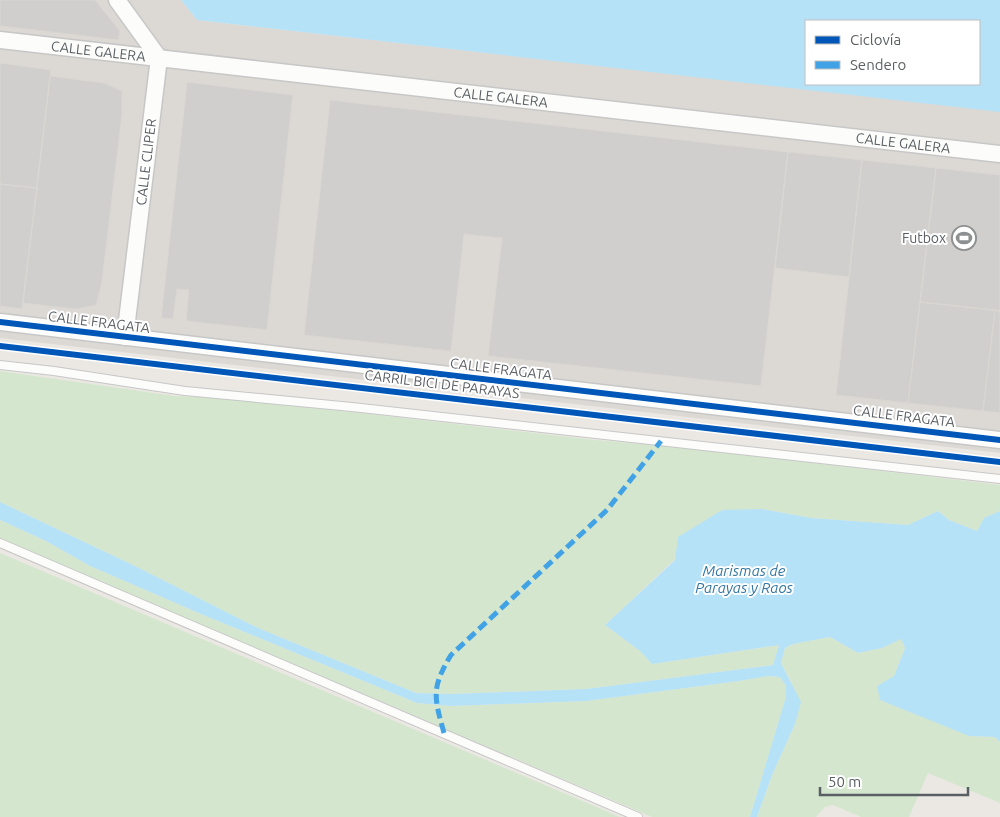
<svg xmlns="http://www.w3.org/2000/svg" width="1000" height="817" font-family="Ubuntu,sans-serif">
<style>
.industrial{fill:#dcd9d5}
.green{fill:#d4e7ce}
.water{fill:#b6e2f7;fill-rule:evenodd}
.building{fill:#d1cfcd;stroke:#dad7d3}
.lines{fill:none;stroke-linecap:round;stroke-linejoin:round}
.service-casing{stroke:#c7c7c7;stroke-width:10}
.minor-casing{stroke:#c7c7c7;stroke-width:19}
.service{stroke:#fcfcfb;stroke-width:8}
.minor{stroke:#fcfcfb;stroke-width:16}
.quiet{stroke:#42a2e6;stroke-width:5;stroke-dasharray:10 5;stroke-linecap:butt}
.cycleway-casing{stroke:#fff;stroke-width:9}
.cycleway{stroke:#0057b8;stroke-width:6}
.labels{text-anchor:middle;stroke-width:4;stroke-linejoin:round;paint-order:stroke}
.street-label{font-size:14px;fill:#5a5f63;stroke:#fff}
.poi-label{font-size:14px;fill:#5a5f63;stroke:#fff;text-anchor:end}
.water-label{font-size:15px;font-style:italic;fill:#3477a3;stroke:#fff}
</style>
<rect width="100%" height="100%" fill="#ebe8e4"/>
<path class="industrial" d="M0,0h181l16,20 803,91v342l-1000,-115z"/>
<path class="green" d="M0,371l175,25 56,2 364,42 92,8 313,37v26l-15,7 -8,13 -28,-11 -11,-9 -30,14 -97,-7 -49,-9 -87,50 -70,66 35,26 12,13 127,-19 -6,20 -187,24 -134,5 -36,-1 -158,-65 -123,-62 -135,-64z
M0,520l46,21 44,25 111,48 216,89 34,3 135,-5 153,-20 29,-5 12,1 6,9 -1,14 -35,117h-98l-652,-278z
M0,553l620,264h-620z
M830,637l28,16 24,-5 19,-10 4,10 -11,28 75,60 26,1 5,5v61l-72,-30 -19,44h-48l-28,-12 -8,2 -9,10h-59l15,-42 23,-51 -3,-41 -11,-20 4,-15 8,-4z"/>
<path class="water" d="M181,0h819v112l-803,-92zM979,21v63h-173v-63z
M0,502l135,64 123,62 158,65 36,1 134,-5 187,-24 6,-20 -127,19 -12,-13 -35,-26 70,-65 3,-23 44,-27 40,-1 49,9 97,7 30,-14 11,9 28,11 7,-13 16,-7v231l-5,-5 -26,-1 -89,-36 -3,-14 17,-10 11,-28 -4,-9 -19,9 -24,5 -28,-16 -37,7 -8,4 -4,15 20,39 -6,22 -23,51 -15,42h-7l35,-117 1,-14 -6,-9 -12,-1 -29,5 -153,20 -135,5 -34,-3 -216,-89 -111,-48 -44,-25 -46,-21z"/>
<path class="building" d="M0,0h95l25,31 -2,9 -118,-14z
M0,63l51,7 -14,118 -37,-4z
M50,76l54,7 18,8v24l-20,167 -6,23 -20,4 -53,-6z
M187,82l106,13 -26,235 -81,-9 3,-31 -12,-1 -4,30 -12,-1z
M330,100l458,52 -27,234 -273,-30 14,-118 -38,-4 -13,117 -147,-16z
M788,152l74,8 -13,117 -74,-9z
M862,160l74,8 -28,235 -72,-8z
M936,168l64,7v136l-80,-9z
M0,184l37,4 -15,121 -22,-3z
M920,302l75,8 -12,101 -75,-8z
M995,310l5,1v102l-17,-2z"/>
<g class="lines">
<defs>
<path id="service" d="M0,365l54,6 131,20 167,16 648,72
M0,543l638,274"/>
<g id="minor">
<path d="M117,0l42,58 -34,279"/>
<path id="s1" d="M0,40l1000,114"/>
<path d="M0,322l1000,118"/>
</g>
</defs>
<use href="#service" class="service-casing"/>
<use href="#minor" class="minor-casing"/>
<use href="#service" class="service"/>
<use href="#minor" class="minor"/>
<path class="quiet" d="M444,733c-10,-36 -13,-45 7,-78l156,-145 54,-69"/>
<defs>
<path id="cycleway" d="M0,322l1000,118
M0,346l1000,116"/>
</defs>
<use href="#cycleway" class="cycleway-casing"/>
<use href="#cycleway" class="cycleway"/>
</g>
<defs>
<symbol id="stadium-ring" viewBox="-11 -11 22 22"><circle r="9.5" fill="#fff" stroke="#8d8f90" stroke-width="1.5"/><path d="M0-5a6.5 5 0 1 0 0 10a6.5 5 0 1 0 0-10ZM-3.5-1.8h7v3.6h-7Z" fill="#8d8f90"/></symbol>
</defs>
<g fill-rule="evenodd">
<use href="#stadium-ring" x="950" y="224" width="28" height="28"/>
</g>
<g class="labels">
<g class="street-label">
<text dy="5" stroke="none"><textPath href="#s1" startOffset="99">CALLE GALERA</textPath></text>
<text dy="5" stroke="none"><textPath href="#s1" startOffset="504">CALLE GALERA</textPath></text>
<text dy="5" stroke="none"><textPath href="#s1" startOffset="909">CALLE GALERA</textPath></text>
<text transform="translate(146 162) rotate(-83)" y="5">CALLE CLIPER</text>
<text transform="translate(99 322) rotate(7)" y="5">CALLE FRAGATA</text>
<text transform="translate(501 369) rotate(7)" y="5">CALLE FRAGATA</text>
<text transform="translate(442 384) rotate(7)" y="5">CARRIL BICI DE PARAYAS</text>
<text transform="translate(904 416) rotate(7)" y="5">CALLE FRAGATA</text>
</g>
<g class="poi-label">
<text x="946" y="243">Futbox</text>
</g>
<g class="water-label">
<text x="744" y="576">Marismas de<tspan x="744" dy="17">Parayas y Raos</tspan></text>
</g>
</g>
<rect x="805" y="20" width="175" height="65" fill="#ffffff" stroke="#bdbfc1"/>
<rect x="815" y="36" width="25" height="8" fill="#0057b8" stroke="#bdbfc1"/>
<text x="850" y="45" font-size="15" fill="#5a5f63">Ciclovía</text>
<rect x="815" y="61" width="25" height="8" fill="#42a2e6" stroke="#bdbfc1"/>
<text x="850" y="70" font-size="15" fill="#5a5f63">Sendero</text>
<path d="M820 787v8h148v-8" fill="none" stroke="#5a5f63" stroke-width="2.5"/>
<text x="828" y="787" font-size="15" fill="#5a5f63" stroke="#ffffff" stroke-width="4" paint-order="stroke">50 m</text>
</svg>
